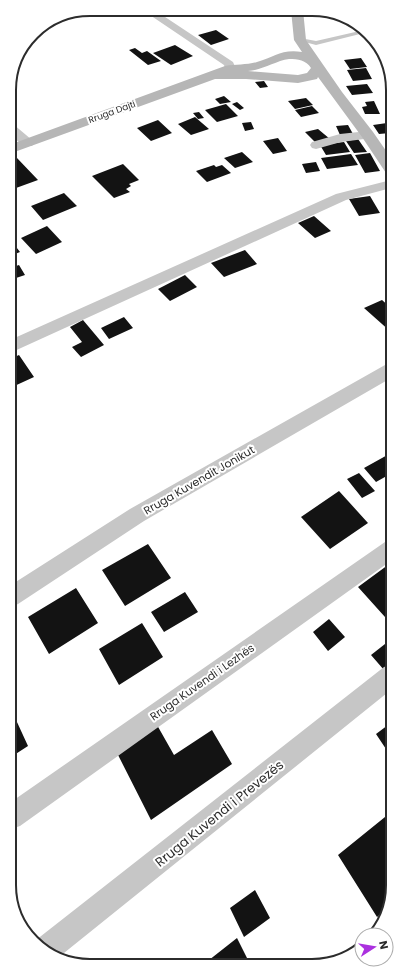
<svg xmlns="http://www.w3.org/2000/svg" width="402" height="975" font-family="Poppins,sans-serif">
<style>
.building{fill:#131313}
.lines{fill:none;stroke-linecap:round;stroke-linejoin:round}
.lane{fill:#c6c6c6;fill-rule:evenodd}
.street{fill:#c6c6c6;fill-rule:evenodd}
.secondary{fill:#b6b6b6;fill-rule:evenodd}
.labels{text-anchor:middle;stroke-width:4;stroke-linejoin:round;paint-order:stroke}
.far-street-label{font-size:9px;fill:#2c2c2c;stroke:#fff}
.street-label{font-size:11px;fill:#2c2c2c;stroke:#fff}
.near-street-label{font-size:13px;fill:#2c2c2c;stroke:#fff}
.rim{fill:none;stroke:#2c2c2c;stroke-width:2}
</style>
<rect width="100%" height="100%" fill="#fff"/>
<path class="building" d="M311,10l17,1 3,1 -3,4 -18,-3z
M216,30l13,9 -18,6 -13,-10z
M175,45l18,11 -22,9 -18,-12z
M135,48l7,5 5,-2 14,10 -13,4 -19,-15z
M361,58l6,9 -17,2 -6,-9z
M366,68l6,11 -19,2 -6,-11z
M264,81l4,6 -8,1 -5,-6z
M367,84l6,9 -21,2 -6,-9z
M224,96l7,6 -11,2 -5,-5z
M306,98l7,7 -18,4 -7,-8z
M374,101l6,13h-15l-3,-7 5,-1 -2,-4z
M237,102l7,6 -4,2 -8,-6z
M226,104l12,12 -21,6 -12,-12z
M312,106l7,7 -18,4 -6,-7z
M199,112l5,6 -6,1 -5,-6z
M195,117l14,12 -18,6 -13,-11z
M158,120l14,13 -21,8 -14,-13z
M251,122l3,7 -9,2 -3,-8z
M387,123l3,6v4l-11,1 -6,-9z
M348,125l5,9 -13,1 -4,-9z
M318,129l12,10 -14,4 -11,-11z
M278,138l9,13 -14,3 -10,-13z
M358,139l9,13 -13,1 -8,-12z
M344,142l6,10 -24,3 -6,-10z
M242,152l11,10 -18,6 -11,-10z
M370,153l10,18 -15,2 -10,-18z
M351,154l7,11 -31,4 -6,-11z
M17,158l21,22 -22,8 -7,-8v-20z
M316,162l4,9 -14,2 -4,-9z
M123,164l16,16 -10,4 2,2 -5,3 4,3 -16,6 -22,-22z
M214,165l2,2 6,-2 9,8 -24,9 -11,-11z
M64,193l13,13 -34,14 -12,-14z
M370,196l10,17 -21,3 -10,-17z
M314,216l17,15 -16,7 -17,-15z
M47,226l15,16 -26,12 -15,-16z
M10,239l10,13 -10,4z
M245,250l12,14 -33,13 -13,-14z
M19,265l6,10 -15,5v-12z
M185,275l12,12 -27,14 -12,-12z
M382,300l9,8v24l-27,-24z
M124,317l9,11 -24,11 -8,-11z
M83,320l21,25 -23,12 -9,-10 10,-5 -12,-15z
M19,355l15,22 -24,11v-29z
M391,453l1,20 -16,9 -12,-14z
M359,473l16,18 -13,7 -15,-19z
M339,491l29,32 -38,26 -29,-32z
M148,544l23,34 -46,28 -23,-36z
M392,562v50l-7,5 -27,-30z
M76,588l22,35 -49,31 -21,-37z
M185,592l13,20 -34,20 -13,-20z
M329,619l16,18 -17,14 -15,-19z
M142,623l21,34 -44,28 -20,-36z
M385,644l7,8v10l-8,8 -13,-15z
M11,709l17,37 -17,11z
M392,722v36l-16,-24z
M157,725l17,30 38,-25 20,34 -81,56 -35,-69z
M385,817l8,10v63l-9,21 -7,6 -39,-62z
M255,890l15,28 -26,19 -14,-29z
M237,938l13,26h-46z"/>
<g class="lines">
<path class="lane" d="M364,30l4,2 -52,13 -19,-5 3,-2 16,3z"/>
<path class="street" d="M141,9h12l80,53 3,7 -6,3 -4,-1 -2,-6z
M9,123l4,1 19,16 2,3 -2,3h-8l-15,-12z
M368,131l4,1 2,3 -2,3 -31,4 -25,7 -4,-1 -2,-3 2,-3 28,-8z
M391,180v8l-45,12 -336,153v-13l326,-146z
M391,364v14l-247,143 -126,83 -7,3v-22l119,-76 255,-144z
M392,539v21l-372,266 -9,3v-27l374,-260z
M392,664v25l-333,268 -23,-11 -1,-3 1,-3 348,-273z"/>
<path class="secondary" d="M291,10h12l3,30 36,52 31,40 18,26v16l-5,-1 -24,-36 -44,-60 -1,2 -19,4 -52,-4h-31l-206,75v-9l216,-79c11,-2 22,-1 32,-4 18,-5 24,-13 45,-10l-8,-12zM289,59c9,0 17,1 22,9l-4,5 -9,2 -50,-4c15,-1 27,-10 41,-12z"/>
</g>
<g class="labels">
<g class="far-street-label">
<text transform="translate(112 112) rotate(-20)" y="3">Rruga Dajti</text>
</g>
<g class="street-label">
<text transform="translate(199 480) rotate(-30)" y="4">Rruga Kuvendit Jonikut</text>
<text transform="translate(202 682) rotate(-35)" y="4">Rruga Kuvendi i Lezhës</text>
</g>
<g class="near-street-label">
<text transform="translate(219 813) rotate(-39)" y="5">Rruga Kuvendi i Prevezës</text>
</g>
</g>
<path d="M0 0H402V975H0ZM90 16H312A74 74 0 0 1 386 90V885A74 74 0 0 1 312 959H90A74 74 0 0 1 16 885V90A74 74 0 0 1 90 16Z" fill="#fff" fill-rule="evenodd"/>
<path class="rim" d="M90 16H312A74 74 0 0 1 386 90V885A74 74 0 0 1 312 959H90A74 74 0 0 1 16 885V90A74 74 0 0 1 90 16Z"/>
<g transform="translate(374 947) rotate(78)"><circle r="19" fill="#ffffff" stroke="#ababab"/>
<path d="M0-3L7 15L0 10L-7 15Z" fill="#ab31df"/>
<text y="-6" font-size="11" font-weight="bold" text-anchor="middle" fill="#2c2c2c">N</text>
</g>
</svg>
